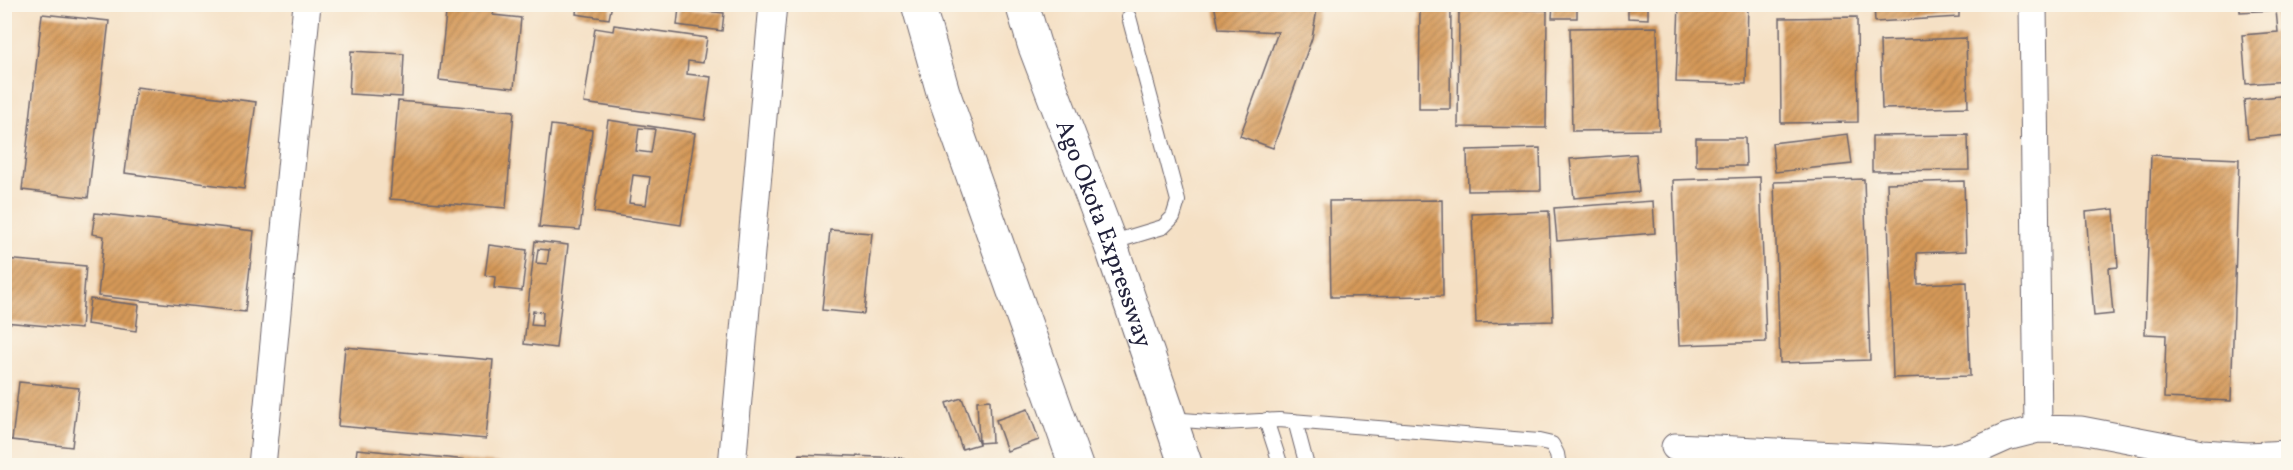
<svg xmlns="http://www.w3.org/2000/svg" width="2293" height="470" font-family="Vollkorn,serif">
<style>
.building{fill:url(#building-hatch);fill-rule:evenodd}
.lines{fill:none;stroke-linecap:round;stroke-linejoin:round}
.service-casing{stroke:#6c646b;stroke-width:16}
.minor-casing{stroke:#6c646b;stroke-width:29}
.secondary-casing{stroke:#6c646b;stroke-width:35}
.service{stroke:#fff;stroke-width:14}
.minor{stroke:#fff;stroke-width:27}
.secondary{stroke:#fff;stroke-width:33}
.labels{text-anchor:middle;stroke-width:4.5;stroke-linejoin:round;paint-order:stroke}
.street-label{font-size:24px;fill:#22223b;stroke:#fbf7ec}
</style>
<defs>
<pattern id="building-hatch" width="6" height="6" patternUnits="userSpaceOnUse" patternTransform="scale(1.5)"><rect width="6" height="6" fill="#d59958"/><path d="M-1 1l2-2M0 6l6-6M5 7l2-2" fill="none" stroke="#ac7c4a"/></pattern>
</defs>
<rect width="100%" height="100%" fill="#fbf7ec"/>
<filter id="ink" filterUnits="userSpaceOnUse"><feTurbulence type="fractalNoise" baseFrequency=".0167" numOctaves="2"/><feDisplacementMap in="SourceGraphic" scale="12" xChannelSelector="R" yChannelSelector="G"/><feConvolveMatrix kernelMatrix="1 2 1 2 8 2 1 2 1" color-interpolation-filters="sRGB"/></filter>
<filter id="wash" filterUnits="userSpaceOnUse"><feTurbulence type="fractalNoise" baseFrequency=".008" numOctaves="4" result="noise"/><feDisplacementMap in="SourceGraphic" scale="24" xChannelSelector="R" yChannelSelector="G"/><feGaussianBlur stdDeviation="1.35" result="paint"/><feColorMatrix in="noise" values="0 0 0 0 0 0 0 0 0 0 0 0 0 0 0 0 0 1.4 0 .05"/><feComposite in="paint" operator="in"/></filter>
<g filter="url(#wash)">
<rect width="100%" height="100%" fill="#f5e0c4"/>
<g id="blocks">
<path class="building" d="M447,4h47l-1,11 28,3 -7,70 -75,-8z
M577,4h35l-3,15 -33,-5z
M1214,4h104l-6,34 -39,110 -33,-12 38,-104 -59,-3z
M1420,4h31l-1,105h-31z
M1553,4h24v14h-25z
M1628,4h20v15l-20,-1z
M1679,4h69l-2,80 -70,-2z
M1874,4h85v13l-84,5z
M2240,4h48v77l-42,3 -4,-49 36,-3 -2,-22 -36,2z
M679,8l45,5 -2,18 -45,-6z
M1459,9l88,1 -1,118 -88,-1z
M42,14l67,7 -21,177 -66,-8z
M1857,17l1,105 -77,1 -1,-105z
M614,25l93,13 -4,25 -15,-2 -1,13 24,3 -6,43 -121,-17 11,-75 18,3z
M1657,27l2,103 -87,1 -2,-103z
M1966,38l2,69 -86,2 -2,-68z
M351,51l53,3 -2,43 -53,-3z
M136,87l120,15 -12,87 -119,-16z
M2288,95v40l-40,4 -4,-39z
M398,101l116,10 -8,97 -116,-9z
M608,120l87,13 -14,92 -87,-13zM639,128l16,1 -4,24 -15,-2zM633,175l17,2 -4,28 -17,-2z
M551,125l41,5 -12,100 -41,-3z
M1848,134l4,30 -77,8 -3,-29z
M1968,135l1,35 -97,1v-35z
M1696,138h49l1,28h-50z
M1540,148l1,42 -73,1 -1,-41z
M1636,154l3,38 -65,6 -4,-39z
M2151,155l88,4 -8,242 -67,-3 2,-63 -21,-1z
M1760,177l6,165 -87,3 -6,-165z
M1864,179l6,181 -90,3 -6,-181z
M1964,181l2,70 -49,2 1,31 49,-2 3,94 -77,2 -6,-195z
M1442,200l1,96 -112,1 -2,-96z
M1653,201l2,32 -98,8 -3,-33z
M2114,209l4,58 -9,1 4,46 -19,2 -8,-104z
M1549,211l4,110 -77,2 -4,-109z
M95,213l159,18 -9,81 -147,-16 6,-60 -12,-2z
M830,230l42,3 -8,81 -42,-4z
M535,241l33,4 -12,103 -32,-4zM538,249l11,1 -2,14 -11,-1zM533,311l10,1 -1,14 -11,-1z
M489,245l38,5 -5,41 -28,-3 1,-11 -10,-2z
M4,259l82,7 -5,63 -77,-7z
M90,299l49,6 -3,26 -49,-7z
M345,347l148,13 -7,79 -148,-13z
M19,382l60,6 -7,59 -60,-7z
M962,398l17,46 -17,5 -16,-46z
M990,400l2,42 -13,1 -2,-42z
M1028,409l11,31 -32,11 -11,-31z
M357,449l151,15v2h-153z
M799,454l105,4v8h-106z"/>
</g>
</g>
<g filter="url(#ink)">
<use href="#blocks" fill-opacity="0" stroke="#6c646b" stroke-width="1.5"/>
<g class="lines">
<defs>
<path id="service" d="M1110,243l53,-16 10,-10 5,-16 -49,-184
M1170,419l52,4 57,-3 260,21 13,3 5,10 2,12
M1266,420l15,46
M1295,421l12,45"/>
<path id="minor" d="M2033,4l5,425
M1675,447l263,13 33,-7 36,-16 31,-8 43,1 121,23 46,3 40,-2
M262,466l45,-462
M732,466l41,-462"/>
<g id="secondary">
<path d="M918,4l25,88 133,374"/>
<path id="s1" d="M1022,4l12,40 76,199 76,223"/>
</g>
</defs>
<use href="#service" class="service-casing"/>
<use href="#minor" class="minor-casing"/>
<use href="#secondary" class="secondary-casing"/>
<use href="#service" class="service"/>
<use href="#minor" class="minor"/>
<use href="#secondary" class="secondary"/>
</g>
</g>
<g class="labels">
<g class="street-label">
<text dy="8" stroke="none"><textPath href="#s1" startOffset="244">Ago Okota Expressway</textPath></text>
</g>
</g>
<rect width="2293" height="470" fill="none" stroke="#fbf7ec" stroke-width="24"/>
</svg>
